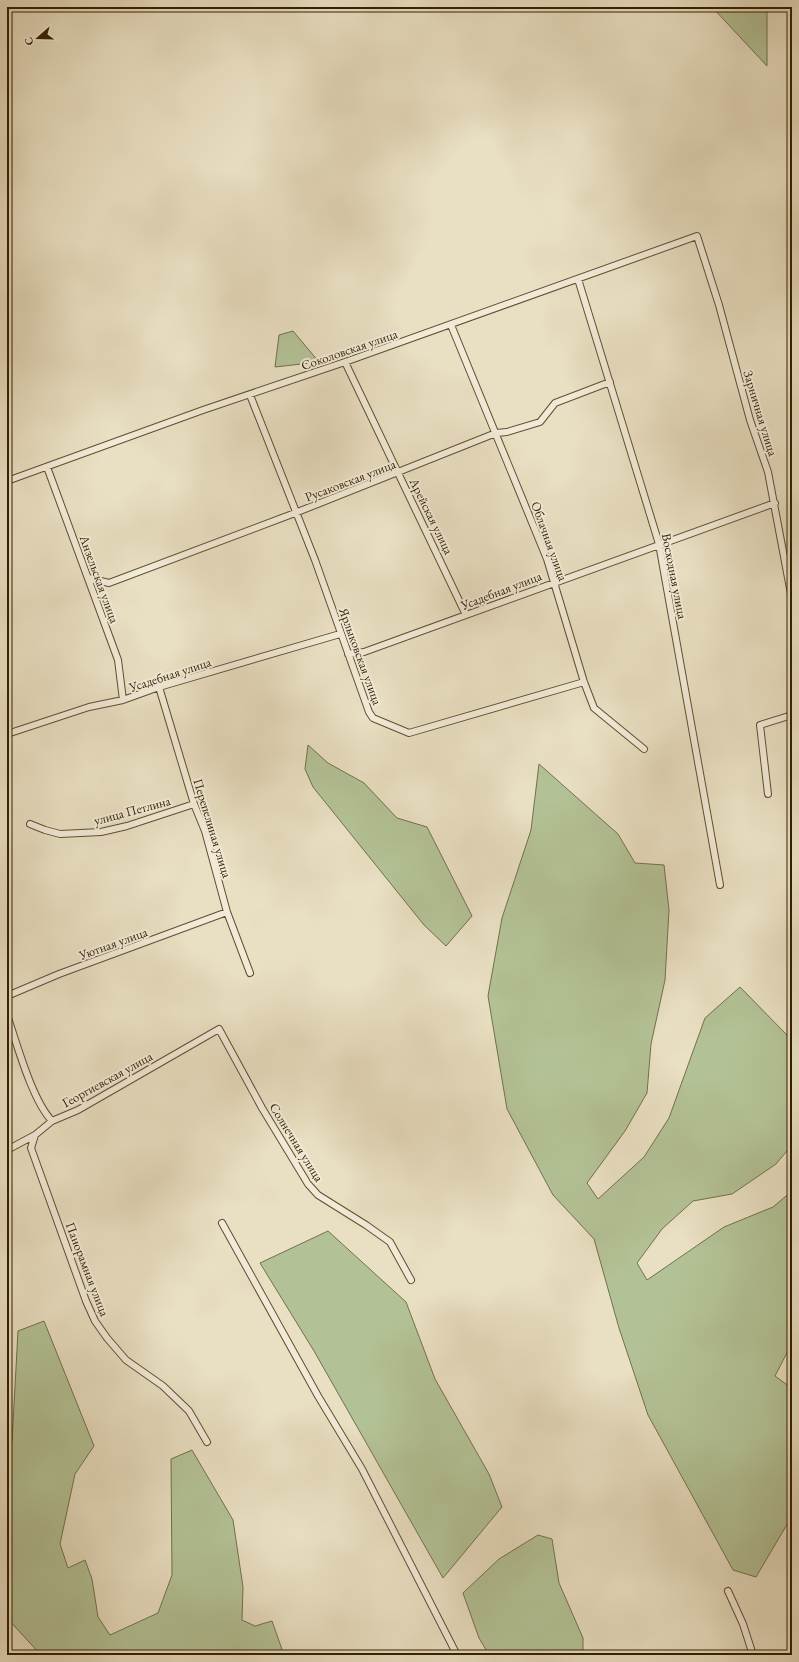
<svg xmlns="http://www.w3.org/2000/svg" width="799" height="1662" font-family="'EB Garamond',serif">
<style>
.green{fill:#b3c296;stroke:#73704b}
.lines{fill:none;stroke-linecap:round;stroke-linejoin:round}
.street-casing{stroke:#604e30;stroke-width:8}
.street{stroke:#f1ead7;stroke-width:6}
.labels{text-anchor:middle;stroke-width:4;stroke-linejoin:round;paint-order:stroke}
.street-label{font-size:13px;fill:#331e00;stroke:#f1ead7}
</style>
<rect width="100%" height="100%" fill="#e9dfc2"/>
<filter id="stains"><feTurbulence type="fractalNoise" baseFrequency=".005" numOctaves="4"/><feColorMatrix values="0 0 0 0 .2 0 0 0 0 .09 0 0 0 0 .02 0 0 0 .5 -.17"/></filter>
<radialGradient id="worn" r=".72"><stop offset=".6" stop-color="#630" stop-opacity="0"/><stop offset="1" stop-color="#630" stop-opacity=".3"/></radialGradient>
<path class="green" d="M712,7h55v59z
M293,331l26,31 -44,5 4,-32z
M308,745l20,18 36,20 33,35 30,9 45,89 -26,30 -22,-21 -111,-138 -8,-18z
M539,764l79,70 17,29 29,2 5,45 -4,70 -14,64 -4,49 -22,38 -38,52 11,16 46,-42 25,-39 36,-100 35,-31 47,48 5,11v99l-16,19 -44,30 -39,7 -31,28 -25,34 10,17 77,-53 49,-20 19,-16v152l-17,33 15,11 2,-2v131l-36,61 -23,-7 -85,-155 -29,-87 -25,-89 -41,-44 -46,-86 -19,-113 14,-78 29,-88z
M328,1231l78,71 29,77 54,95 13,33 -59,71 -129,-227 -54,-88z
M44,1321l50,125 -19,28 -15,70 8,24 17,-8 7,19 6,38 12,18 48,-22 14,-38 -1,-116 21,-9 41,70 10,67 -1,33 13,6 17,-5 12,34h-243l-34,-37v-165l5,-11 6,-111z
M538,1535l14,4 7,44 24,55v17h-94l-10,-17 -16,-45 36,-34z"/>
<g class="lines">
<defs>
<path id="street" d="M578,279l81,265 61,341
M451,325l96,234 37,123 10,26 50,41
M345,362l121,253
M250,395l65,165 54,152 4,6 36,15 175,-51
M47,467l71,193 5,40
M7,481l196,-71 142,-48 352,-126 22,69 31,115 18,52 24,127
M88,578l21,5 186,-70 201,-80 11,-1 33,-10 15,-19 55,-21
M348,654l16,-2 411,-149
M159,687l35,117 11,27 22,81 23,61
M7,734l82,-27 34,-7 36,-13 181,-53
M768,794l-8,-69 32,-10
M30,824l15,6 15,4 41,-2 26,-6 67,-22
M7,996l52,-22 168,-62
M7,1015c10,29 25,85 45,106
M35,1135l-4,13 55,153 9,20 12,17 19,22 37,26 26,25 18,31
M7,1150l28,-15 17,-14 26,-11 141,-81 43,79 46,76 10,11 48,30 24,17 21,38
M222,1223l96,173 44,73 95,186
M728,1591l15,33 10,31"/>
</defs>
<use href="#street" class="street-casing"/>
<use href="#street" class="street"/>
</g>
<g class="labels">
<g class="street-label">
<text transform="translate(349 349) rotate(-19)" y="5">Соколовская улица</text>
<text transform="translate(761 413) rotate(73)" y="5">Зарничная улица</text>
<text transform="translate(350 480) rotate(-21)" y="5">Русаковская улица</text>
<text transform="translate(432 516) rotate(64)" y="5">Арейская улица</text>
<text transform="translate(550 541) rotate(70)" y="5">Облачная улица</text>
<text transform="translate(675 576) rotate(79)" y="5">Восходная улица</text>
<text transform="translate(100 579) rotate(70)" y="5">Анзельская улица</text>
<text transform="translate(501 590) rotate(-21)" y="5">Усадебная улица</text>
<text transform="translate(361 656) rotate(70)" y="5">Ярлыковская улица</text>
<text transform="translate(170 674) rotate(-18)" y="5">Усадебная улица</text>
<text transform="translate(132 810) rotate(-15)" y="5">улица Петлина</text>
<text transform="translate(213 828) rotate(73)" y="5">Перепелиная улица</text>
<text transform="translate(113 943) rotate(-20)" y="5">Уютная улица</text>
<text transform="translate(107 1079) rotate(-29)" y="5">Георгиевская улица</text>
<text transform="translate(297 1142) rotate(58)" y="5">Солнечная улица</text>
<text transform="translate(88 1269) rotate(69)" y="5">Панорамная улица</text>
</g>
</g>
<rect width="799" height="1662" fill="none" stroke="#e9dfc2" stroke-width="24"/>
<rect x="8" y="8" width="783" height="1646" fill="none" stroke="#331e00" stroke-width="2"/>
<rect x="12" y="12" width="775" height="1638" fill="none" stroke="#331e00"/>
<g transform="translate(38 38) rotate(250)" stroke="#f1ead7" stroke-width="3" paint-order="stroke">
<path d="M0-3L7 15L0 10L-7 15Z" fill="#331e00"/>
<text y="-6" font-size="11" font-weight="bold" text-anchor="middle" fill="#331e00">С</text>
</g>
<rect width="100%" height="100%" filter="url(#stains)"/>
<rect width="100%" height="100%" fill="url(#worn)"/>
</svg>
